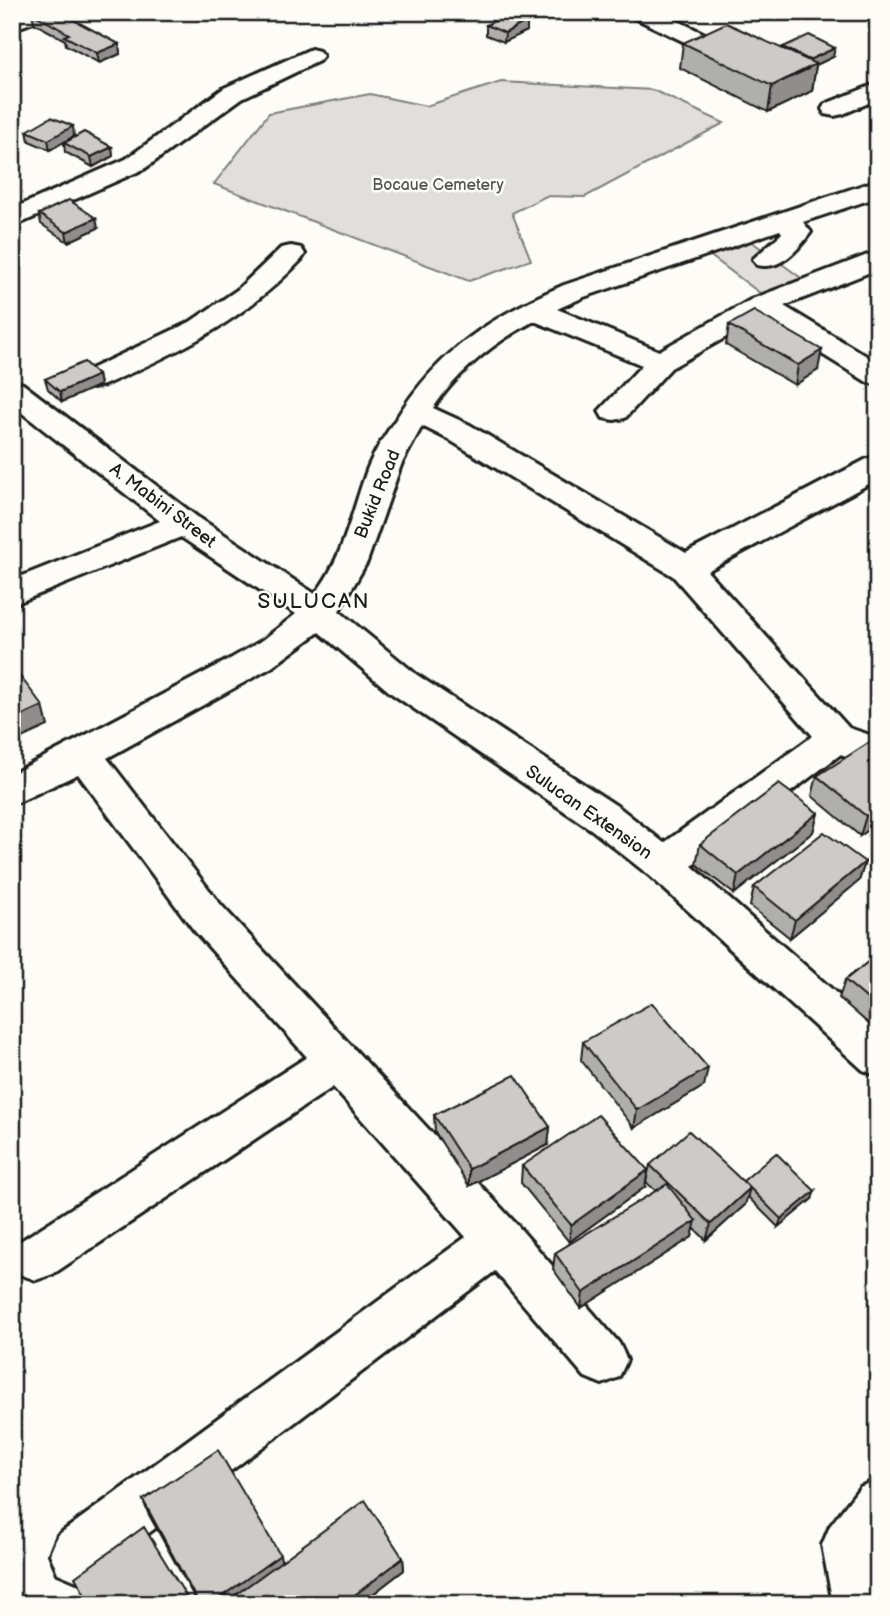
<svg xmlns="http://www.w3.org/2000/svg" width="890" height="1616" font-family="'Balsamiq Sans',sans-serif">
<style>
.green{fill:#e0dfdb;stroke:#7e7e7c;stroke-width:2}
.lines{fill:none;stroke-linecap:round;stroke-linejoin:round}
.minor-casing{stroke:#1c1c1c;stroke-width:6}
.minor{fill:#fdfcf7;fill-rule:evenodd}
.wall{fill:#afafac;stroke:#1c1c1c;stroke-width:2}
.shaded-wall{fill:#8f8e8c;stroke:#1c1c1c;stroke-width:2}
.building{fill:#cccbc8;stroke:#1c1c1c;stroke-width:2}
.labels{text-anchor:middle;stroke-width:5;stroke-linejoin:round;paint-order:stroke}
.far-park-label{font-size:16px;fill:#575655;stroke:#fdfcf7}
.street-label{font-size:18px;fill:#1c1c1c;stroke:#fdfcf7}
.quarter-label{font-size:21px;letter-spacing:2px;fill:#1c1c1c;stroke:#fdfcf7}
</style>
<rect width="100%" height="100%" fill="#fdfcf7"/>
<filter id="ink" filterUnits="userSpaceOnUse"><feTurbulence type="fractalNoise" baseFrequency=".0143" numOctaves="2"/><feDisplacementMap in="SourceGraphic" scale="14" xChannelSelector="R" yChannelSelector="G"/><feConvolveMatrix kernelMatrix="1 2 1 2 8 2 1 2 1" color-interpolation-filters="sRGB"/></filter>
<g filter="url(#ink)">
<path class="green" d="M501,82l152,8 71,33 -139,74 -39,-1 -34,17 19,47 -62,21 -255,-97 55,-71 101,-19 56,12z
M748,239l60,44 -40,16 -60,-45z"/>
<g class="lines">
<defs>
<path id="minor" d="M18,12h32l-3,5 -35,13v-15z
M630,12h30l49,24 4,5 -4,5h-16l-60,-29z
M311,49l8,2 4,5 -4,5 -77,37 -98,71 -132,58v-18l114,-50 98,-71z
M878,83v16l-35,15 -9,2 -9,-2 -3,-5 3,-5z
M878,180v17l-75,25 8,10c-13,18 -31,39 -54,33l-4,-6 26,-23 3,-3 -2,-3 -196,67 -27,12 102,42 93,-52 126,-48v18l-94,37 94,57v22l-11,-3 -105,-65 -91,51 -46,50 -11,2 -11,-2 -4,-7 43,-46 -108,-44c-40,21 -75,49 -101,87l37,17 216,128 181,-94 11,-3v23l-171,92 142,157 21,7 8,6v34l-13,-4 -24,-17 -149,112 186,164v46l-15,-6 -213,-194 -58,-46 -201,-137 -72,-61 -47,35 -165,91 114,147 295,319 103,119 8,17 -8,17 -17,7 -17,-7 -90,-106 -399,302 -19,8 -19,-8 -8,-19 8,-19 408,-298 -133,-150 -280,187 -17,6 -17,-6 -7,-16 7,-16 288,-185 -114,-128 -115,-155 -66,31v-31l218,-115 33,-19 33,-26 -115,-77 -169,68v-25l148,-59 -148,-116v-24l11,3 173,132 119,78c28,-34 37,-83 52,-124 7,-18 18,-35 29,-51 43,-69 95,-102 168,-134zM422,426l26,13 225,137 140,160 -149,107 -44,-35 -203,-133 -78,-64 28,-49 34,-97z
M291,246l10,2 4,6 -4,6c-58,61 -122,92 -197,125l-11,3 -11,-3 -4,-6 4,-6 108,-51 47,-32 44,-42z
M878,1479v125h-45l-11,-59 8,-19 30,-39z"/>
</defs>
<use href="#minor" class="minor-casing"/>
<use href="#minor" class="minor"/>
</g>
<path class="wall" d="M253,12h34l-20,8z
M489,12h49l-15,7 4,2v10l-23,11 -18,-7v-10l14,-7z
M32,13l87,31 1,10 -21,9 -33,-18 -1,-5 -31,-17z
M683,43l99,6 1,-2 50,10 -17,8 -4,26 -44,21 -88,-44z
M27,131l47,5 -24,14 -21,-9z
M64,143l48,4 1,9 -20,11 -28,-15z
M39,214l59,14 -30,14 -27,-18z
M729,325l89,45 -23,15 -69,-40z
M98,375l2,10 -38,17 -14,-13 -3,-10z
M817,776l61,47 -18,13 -48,-40z
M818,813l-5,19 -79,62 -38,-30 4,-20z
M865,862l-6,19 -69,57 -40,-32 4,-19z
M878,954v78l-39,-34 6,-18z
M583,1042l121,44 -70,42 -53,-68z
M434,1115l116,12 -2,18 -79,41 -34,-54z
M650,1165l93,17 69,17 -34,28 -31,-31 -2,9 -39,35 -12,-12 -2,9 -111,71 -28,-39 2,-16 101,-62 -10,-9z
M522,1166l123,21 -76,55 -48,-59z
M143,1500l138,61 122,-3 1,12 -44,34h-162l-50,-91z"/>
<path class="shaded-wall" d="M266,12h21l-20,8z
M513,12h25l-26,12z
M527,21v10l-23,11 1,-9z
M119,44l1,10 -21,9 -2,-10z
M835,48l-2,9 -17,8 -4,26 -44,21 4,-26 36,-17 1,-9z
M73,126l1,10 -24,14 -2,-10z
M112,147l1,9 -20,11 -2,-10z
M96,218l2,10 -30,14 -2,-10z
M822,350l-4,20 -23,15 3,-20z
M98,375l2,10 -38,17 -2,-10z
M43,706l5,20 -35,16 -1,-22z
M878,808v15l-18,13 6,-20z
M818,813l-5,19 -79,62 4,-19z
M865,862l-6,19 -69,57 5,-18z
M708,1068l-4,18 -70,42 3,-18z
M550,1127l-2,18 -79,41v-17z
M648,1170l-3,17 -76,55 2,-17z
M750,1188l-5,17 -39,35 5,-16z
M815,1191l-3,8 -34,28 3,-8z
M696,1221l-4,16 -111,71 2,-15z
M280,1555l3,13 -51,36h-21z
M403,1558l1,12 -44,34h-17z"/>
<path class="building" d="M35,12h24l60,32 -22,9 -33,-17 5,-2 -37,-21z
M510,14l17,7 -22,12 -19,-8z
M726,23l90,41 -44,22 -89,-43z
M809,35l26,13 -26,12 -26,-13z
M51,117l22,9 -25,14 -21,-9z
M84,132l28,15 -21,10 -27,-14z
M69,200l27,18 -30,14 -27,-18z
M754,311l68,39 -24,15 -69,-40z
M84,362l14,13 -38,17 -15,-13z
M12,666l31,40 -31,14z
M873,740l5,4v64l-12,8 -49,-40z
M779,784l39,29 -80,62 -38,-31z
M824,832l41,30 -70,58 -41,-33z
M878,954v54l-33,-28z
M652,1003l56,65 -71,42 -54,-68z
M515,1075l35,52 -81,42 -35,-54z
M598,1115l50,55 -77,55 -49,-59z
M689,1131l61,57 -39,36 -61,-59z
M776,1153l39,38 -34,28 -38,-38z
M667,1184l29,37 -113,72 -28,-40z
M218,1450l62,105 -69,49h-12l-56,-104z
M365,1500l38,58 -60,46h-120z
M144,1527l47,77h-101l-15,-27z"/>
</g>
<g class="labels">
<g class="far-park-label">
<text x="438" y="190">Bocaue Cemetery</text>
</g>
<g class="street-label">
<text transform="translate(377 494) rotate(-68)" y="6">Bukid Road</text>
<text transform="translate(163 505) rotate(37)" y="6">A. Mabini Street</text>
<text transform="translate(589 812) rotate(35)" y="6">Sulucan Extension</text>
</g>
<g class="quarter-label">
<text x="314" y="608">SULUCAN</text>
</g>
</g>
<rect width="890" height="1616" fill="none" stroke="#fdfcf7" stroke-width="42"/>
<rect x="21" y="21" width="848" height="1574" fill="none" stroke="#1c1c1c" stroke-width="2.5" filter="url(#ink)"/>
</svg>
